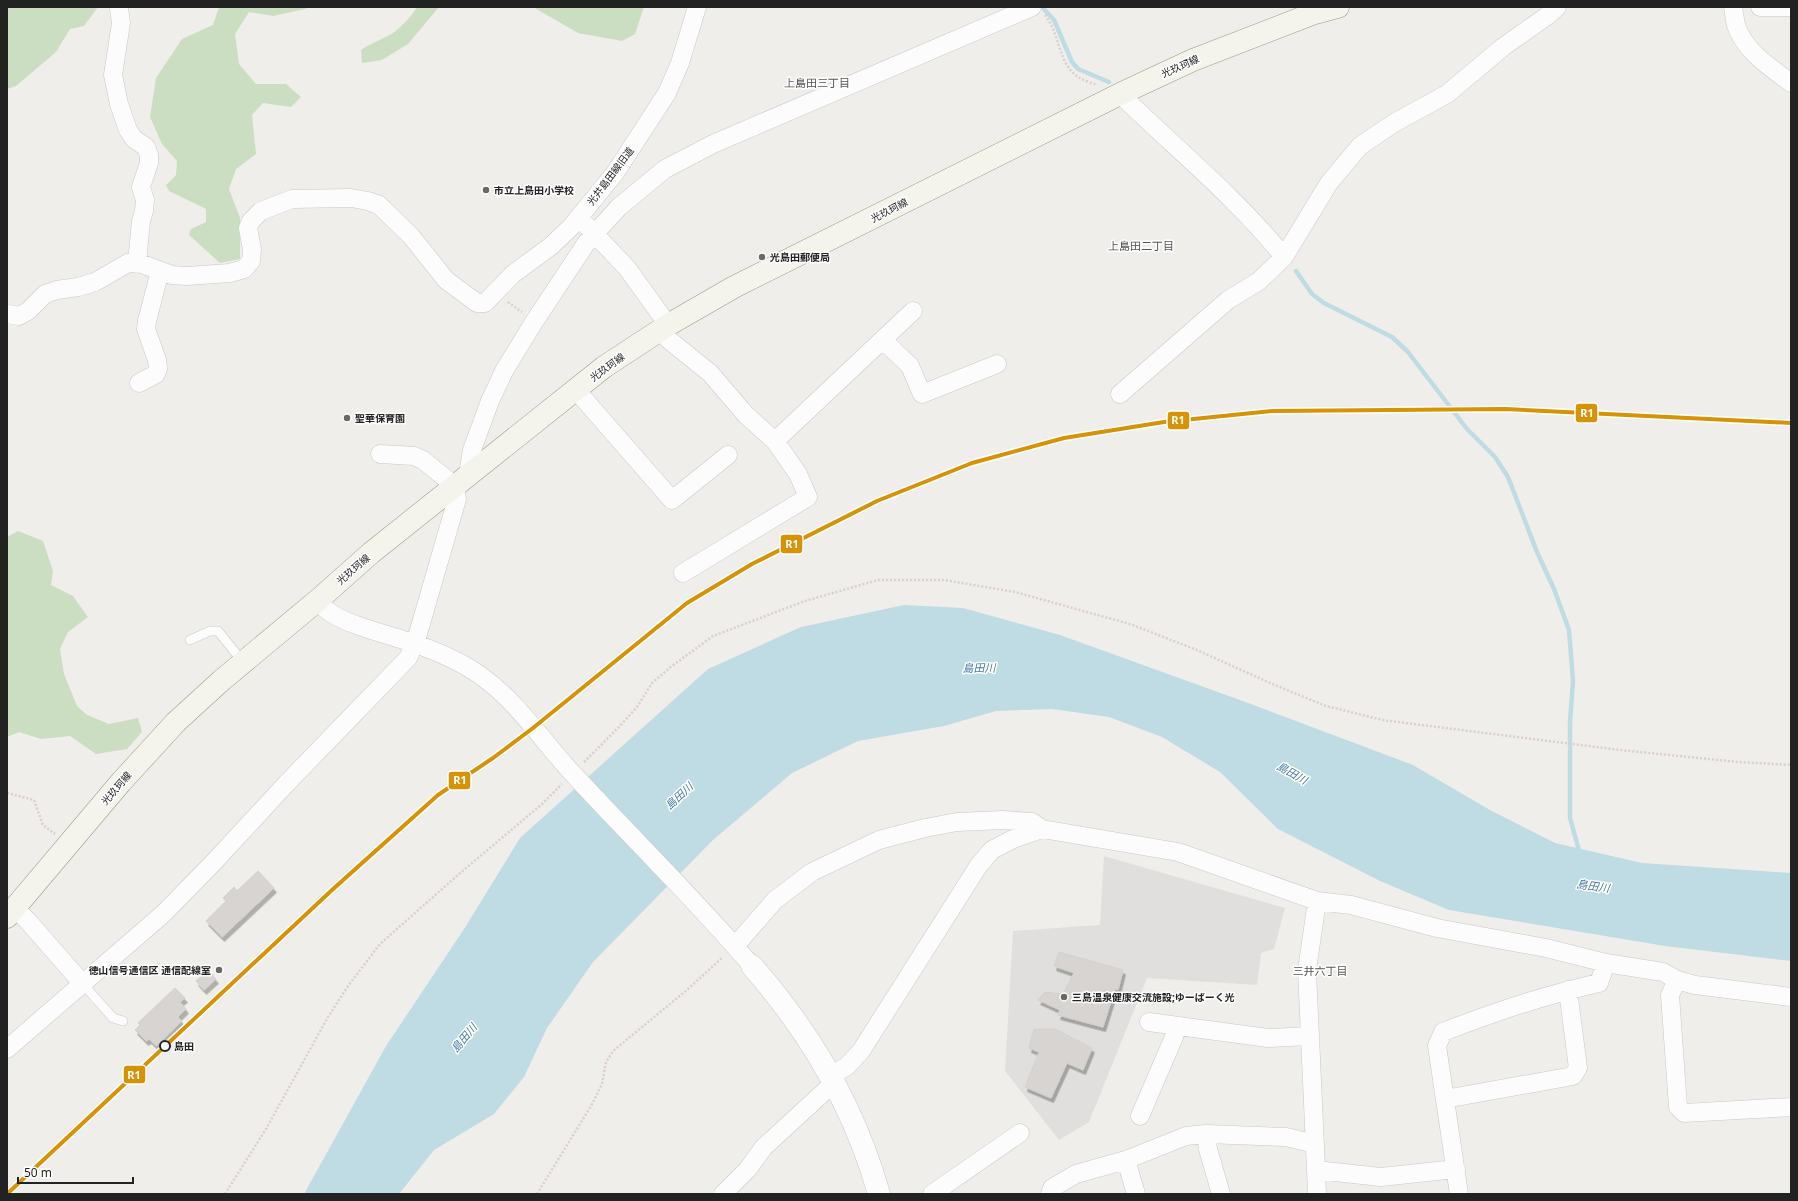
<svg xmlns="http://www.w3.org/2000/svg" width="1798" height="1201" font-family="'Noto Sans','Noto Sans JP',sans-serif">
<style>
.forest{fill:#cbdec1}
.parking{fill:#e0dfde}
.water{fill:#bfdbe3}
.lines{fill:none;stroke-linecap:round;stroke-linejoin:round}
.stream{stroke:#bfdbe3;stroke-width:4.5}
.building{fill:#d7d4d2;stroke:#d3d0cc;filter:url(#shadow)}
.service-casing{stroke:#c9c8c7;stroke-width:10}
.minor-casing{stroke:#c9c8c7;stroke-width:19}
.tertiary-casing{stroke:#c9c8c7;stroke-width:23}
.secondary-casing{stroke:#999a82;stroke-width:23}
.path{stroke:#dccecd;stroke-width:2.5;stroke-dasharray:2 2;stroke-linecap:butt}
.service{stroke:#fdfcfc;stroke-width:9}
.minor{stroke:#fdfcfc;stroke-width:18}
.tertiary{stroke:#fdfcfc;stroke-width:22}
.secondary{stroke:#f4f4ed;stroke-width:22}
.rail-1-casing{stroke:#fff;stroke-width:7}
.rail-1{stroke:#d79205;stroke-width:4}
.poi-dot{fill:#6a6968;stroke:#fff;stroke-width:1.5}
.stop-dot{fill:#fff;stroke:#222;stroke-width:2}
.labels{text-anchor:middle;stroke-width:3;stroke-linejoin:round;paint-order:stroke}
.street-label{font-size:10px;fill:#222;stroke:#fff}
.poi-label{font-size:10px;font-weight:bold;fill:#222;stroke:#fff;text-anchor:start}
.stop-label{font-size:10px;font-weight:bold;fill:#222;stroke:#fff;text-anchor:start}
.neighbourhood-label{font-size:11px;fill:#555;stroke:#fff}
.water-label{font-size:11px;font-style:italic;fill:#4a7aab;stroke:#fff}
.line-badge{stroke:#fff;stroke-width:1.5}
.badge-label{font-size:11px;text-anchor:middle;font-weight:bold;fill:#fff}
</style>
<defs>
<filter id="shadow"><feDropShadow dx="2.5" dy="4.5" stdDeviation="0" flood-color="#0004"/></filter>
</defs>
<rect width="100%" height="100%" fill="#f0eeeb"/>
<path class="forest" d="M7,7h91l-14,19 -14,3 -14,23 -40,34 -9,3z
M219,7h90l-4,2 -32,7 -24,-4 -14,22 4,30 17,20h30l15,13 -10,10 -28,-4 -11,12 4,39 -20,15 -7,20 11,29v41l-20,4 -31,-28 2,-6 15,-7v-13l-37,-18 -3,-6 10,-10 1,-14 -15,-17 -12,-27 6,-39 26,-39 31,-14z
M417,7h22l-31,37 -26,16 -20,3 -1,-13c10,-7 22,-11 32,-17 9,-7 18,-16 24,-26z
M533,7h111l-9,27 -13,7 -44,-8z
M18,531l25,10 10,30 -2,14 22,11 15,21 -20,15 -8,17 4,25 13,32 10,9 22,9 29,-6 4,14 -15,17 -31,5 -26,-18 -29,3 -22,-7 -12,5v-200z"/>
<path class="parking" d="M1104,856l181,52 -11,41 -13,4 -4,32 -110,-7 -58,144 -30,18 -54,-69 8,-140 87,-6z"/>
<path class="water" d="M904,605l59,3 97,27 191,69 162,61 77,45 65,33 87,20 149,10v88l-126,-15 -216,-36 -69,-29 -102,-52 -58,-57 -58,-35 -53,-20 -57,-8 -56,2 -52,15 -86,15 -66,32 -79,67 -120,122 -46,66 -23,49 -30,37 -60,36 -35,44h-95l82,-148 80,-120 54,-88 188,-169 93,-42z"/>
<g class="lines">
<path class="stream" d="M1042,7l12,13 18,42 6,7 31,13
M1296,271l16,23 12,9 68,34 16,15 59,77 28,28 13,20 29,75 17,37 15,41 4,51 -3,41v96l10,36"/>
</g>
<path class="building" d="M258,871l16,17 -52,49 -16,-16 20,-20 -3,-3 11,-11 3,4z
M1059,952l64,18 -5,20 -3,-1 -12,38 -45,-12 2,-5 -22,-10 7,-8 18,2 11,-21 -20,-7z
M208,970l8,9 -12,11 -8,-9z
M175,988l10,10 -5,4 6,7 -8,8 4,4 -26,25 -7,-7 -3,2 -11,-11 5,-5 -2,-2z
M1034,1029h21l37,19 -9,22 -16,-7 -16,35 -26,-11 14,-35 -10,-4z"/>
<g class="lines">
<defs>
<path id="service" d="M190,640l20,-9h8l25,31
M82,983l31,35 10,3"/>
<path id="minor" d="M1733,7c1,6 2,13 3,18 8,26 35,43 55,58
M1760,7h31
M119,8l2,15 -8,52 6,29 9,26 6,9 12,8 3,8v8l-8,24 4,13 -1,11 -3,10 -4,42
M586,225l41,43 41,57
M1284,257l45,-74 31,-37 34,-23 53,-29 56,-47 44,-31 10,-9
M7,314l12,2 9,-5 17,-17 12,-4 21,-3 17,-5 33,-19 14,1 30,11 15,1 43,-3 14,-4 7,-8 1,-12 -4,-21 3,-7 10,-10 31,-12 59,-1 17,3 11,4 32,31 35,44 31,23h8l28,-29 38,-28 20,-19 44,-54 52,-80 13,-30 17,-56
M660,330l9,10 41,33 36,42 29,26 23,33 10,23 -125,76
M883,340l27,26 12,28 75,-30
M139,383l17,-9 2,-5 -1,-9 -11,-31 1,-8 13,-50
M576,390l96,110 56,-45
M1120,394l108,-94 31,-19 25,-24c-48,-60 -109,-109 -164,-163
M775,441l138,-130
M468,475l4,-25 18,-49 14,-30 30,-49 53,-80 32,-35 46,-38 48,-25 319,-137
M318,600c3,4 6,8 10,11 18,14 62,24 85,32 23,8 49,19 68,33 37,26 62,66 93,99 59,64 122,125 178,191
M1317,901l-10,69 9,200 65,7 75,-8
M14,908l13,12 55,63
M735,946l40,-46 37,-28 67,-32 46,-12 32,-6 46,-2 29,2 10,7 136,23 139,49 34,4 86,23 109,20 60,15 57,9 14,8 18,5 96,12
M1677,980l-7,15 8,112 6,6 107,-6
M1149,1022l119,16 41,-2
M7,1049l156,-135 50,-51 74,-80 121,-125 7,-14 42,-145 -2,-13 -32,-26 -9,-4 -34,-2
M831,1076l16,-10 14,-15 118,-186 13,-15 21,-11 29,-10
M1445,1099l128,-23 5,-8 -10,-78
M1140,1116l34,-79 3,-11
M1206,1134l2,15 13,45
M1126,1160l10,34
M1316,1170l1,24
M723,1194l25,-25 15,-21 63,-58 9,-6
M932,1194l88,-61
M1050,1194l2,-6 24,-14 50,-14 60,-24 20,-2 80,3 29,7
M1459,1194l-22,-148 6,-14c51,-20 102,-37 156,-49l7,-20"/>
<path id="tertiary" d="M752,966c58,66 103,143 127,228"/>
<path id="secondary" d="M7,917l114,-135 55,-60 46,-42 96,-80 53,-47 233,-186 64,-42 66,-38 386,-193 73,-34 119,-46 26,-7"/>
</defs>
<use href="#service" class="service-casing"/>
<use href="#minor" class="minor-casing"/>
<use href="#tertiary" class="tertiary-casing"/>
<use href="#secondary" class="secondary-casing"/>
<path class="path" d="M1045,15c15,18 13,51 35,63 5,3 12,5 17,7
M508,302l14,10
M584,762l35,-35 18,-20 15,-24 20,-17 41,-30 92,-35 73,-21h66l71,12 115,32 67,26 73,33 56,23 57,14 237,30 118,12 53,3
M7,793l27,7 9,25 12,9
M225,1194l41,-65 62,-112 20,-31 32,-42 79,-70 83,-70 20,-20
M537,1194l54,-88 11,-22 4,-22 7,-11 75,-62 35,-32"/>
<use href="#service" class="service"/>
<use href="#minor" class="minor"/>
<use href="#tertiary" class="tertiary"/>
<use href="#secondary" class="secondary"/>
<defs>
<path id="rail-1" d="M7,1194l325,-304 106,-95 55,-37 40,-30 154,-125 65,-39 125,-63 95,-38 92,-25 100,-16 109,-11 232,-2 286,14"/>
</defs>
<use href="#rail-1" class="rail-1-casing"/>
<use href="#rail-1" class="rail-1"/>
</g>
<g class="poi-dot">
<circle cx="486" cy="190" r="4"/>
<circle cx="762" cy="257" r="4"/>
<circle cx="347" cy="418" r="4"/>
<circle cx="219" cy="970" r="4"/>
<circle cx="1064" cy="997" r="4"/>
</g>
<circle class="stop-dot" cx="165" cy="1046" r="5"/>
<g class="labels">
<g class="street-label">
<text transform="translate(1180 66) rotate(-24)" y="4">光玖珂線</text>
<text transform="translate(610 176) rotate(-53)" y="4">光井島田線旧道</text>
<text transform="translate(889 210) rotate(-27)" y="4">光玖珂線</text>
<text transform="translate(607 367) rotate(-36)" y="4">光玖珂線</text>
<text transform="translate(353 569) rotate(-41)" y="4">光玖珂線</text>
<text transform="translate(116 788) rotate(-49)" y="4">光玖珂線</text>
</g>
<g class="poi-label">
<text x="494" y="194">市立上島田小学校</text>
<text x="770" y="261">光島田郵便局</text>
<text x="355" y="422">聖華保育園</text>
<text x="211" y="974" text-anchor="end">徳山信号通信区 通信配線室</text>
<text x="1072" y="1001">三島温泉健康交流施設;ゆーぱーく光</text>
</g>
<g class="stop-label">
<text x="174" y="1050">島田</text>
</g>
<g class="neighbourhood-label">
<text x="817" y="87">上島田三丁目</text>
<text x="1141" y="250">上島田二丁目</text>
<text x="1320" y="975">三井六丁目</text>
</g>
<g class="water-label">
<text transform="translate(979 668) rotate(-1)" y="4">島田川</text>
<text transform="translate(1292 773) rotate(29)" y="4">島田川</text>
<text transform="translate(679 796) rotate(-43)" y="4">島田川</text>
<text transform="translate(1593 886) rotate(8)" y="4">島田川</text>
<text transform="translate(464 1038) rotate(-50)" y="4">島田川</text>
</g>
</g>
<g class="line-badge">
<rect x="1575" y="403" width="23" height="20" rx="4" fill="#d79205"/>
<rect x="1167" y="411" width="23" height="19" rx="4" fill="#d79205"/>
<rect x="780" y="534" width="23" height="20" rx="4" fill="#d79205"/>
<rect x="448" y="771" width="23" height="19" rx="4" fill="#d79205"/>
<rect x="123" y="1065" width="23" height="19" rx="4" fill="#d79205"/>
</g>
<g class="badge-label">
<text x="1587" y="417">R1</text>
<text x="1178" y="424">R1</text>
<text x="792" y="548">R1</text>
<text x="460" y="784">R1</text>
<text x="134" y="1079">R1</text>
</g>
<rect width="1798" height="1201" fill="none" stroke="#222222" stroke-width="16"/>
<path d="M18 1177v6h115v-6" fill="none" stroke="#222222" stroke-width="2"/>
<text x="24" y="1177" font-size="12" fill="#222222" stroke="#ffffff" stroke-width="3" paint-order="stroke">50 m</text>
</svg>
